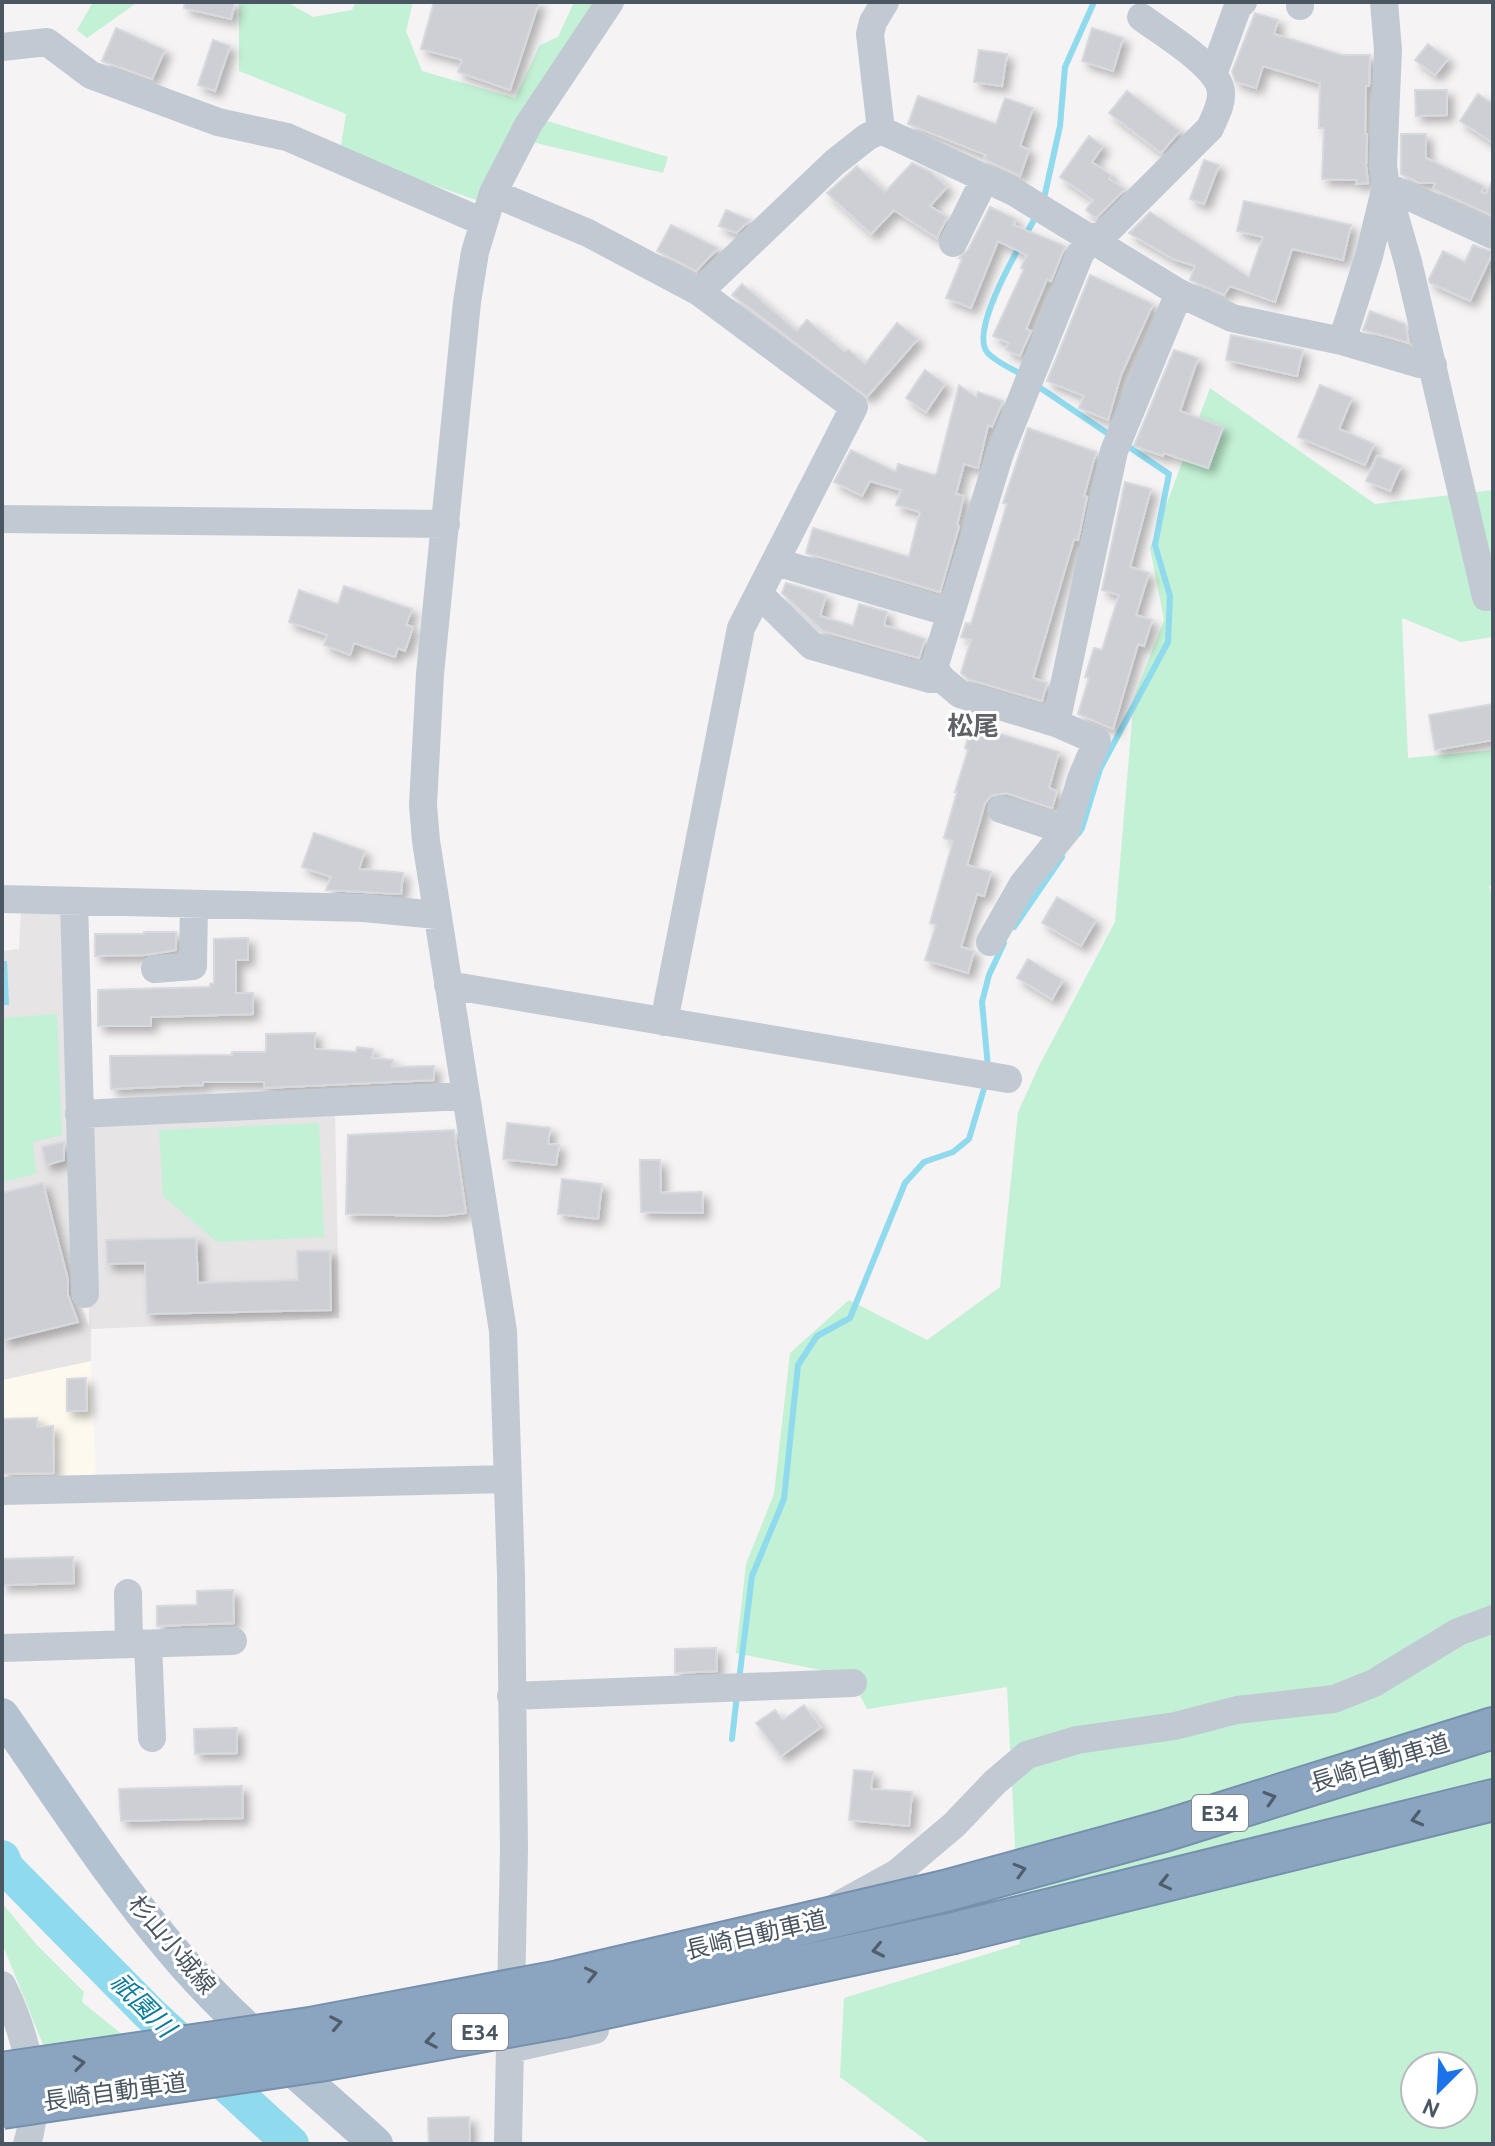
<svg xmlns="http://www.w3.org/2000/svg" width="1495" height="2146" font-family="Cabin,'Noto Sans JP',sans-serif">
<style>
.commercial{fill:#fdf9ef}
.education{fill:#e6e4e5}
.green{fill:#c3f1d5;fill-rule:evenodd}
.water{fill:#90daee}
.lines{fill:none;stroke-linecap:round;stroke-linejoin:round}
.stream{stroke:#90daee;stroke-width:6}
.river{stroke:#90daee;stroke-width:36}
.building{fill:#cdcfd5;stroke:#d7d9de;stroke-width:2;filter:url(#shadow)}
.highway-casing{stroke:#7690ad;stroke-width:44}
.minor{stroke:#c1cad2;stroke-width:28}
.major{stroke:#b3c2d1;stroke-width:34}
.highway{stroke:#8ba5c1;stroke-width:40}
.highway-bridge-casing{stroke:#7690ad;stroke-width:44;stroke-linecap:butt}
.highway-bridge{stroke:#8ba5c1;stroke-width:40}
.oneway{stroke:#505e6b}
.labels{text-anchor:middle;stroke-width:6;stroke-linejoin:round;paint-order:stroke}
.shield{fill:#fff;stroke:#808990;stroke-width:2}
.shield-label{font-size:22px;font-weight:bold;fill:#4a5661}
.street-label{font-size:24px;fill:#4a5661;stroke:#fff}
.neighbourhood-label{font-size:26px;font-weight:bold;fill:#5f6368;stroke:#fff}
.water-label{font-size:26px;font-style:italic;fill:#0c7c9b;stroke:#fff}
</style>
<defs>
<filter id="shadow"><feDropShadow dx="6" dy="6" stdDeviation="4" flood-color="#0004"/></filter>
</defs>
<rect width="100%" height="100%" fill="#f5f3f3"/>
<path class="commercial" d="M91,1361l5,119 -94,5v-105z"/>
<path class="education" d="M21,911l50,2 6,380 12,33 -1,-203 247,-14 4,209 -248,11v32l-89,19v-429l17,-2z"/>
<path class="green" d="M93,2h45l-51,36 -10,-8z
M239,2h48l26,15 39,-7 4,-8h57l-7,29 16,40 93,27 25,-53 18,-8 16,-35h27l-54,119 121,36 -5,16 -148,-35 -39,62 -136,-48 6,-38 -107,-43z
M1210,388l165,116 118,-14v147l-32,5 -59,-24 6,140 85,-8v136h-4l4,14v1244h-562l-91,-67 4,-79 176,-54 -13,-257 -140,22 -17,-33 -114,-23 10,-89 28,-70 16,-141 59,-53 78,40 73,-53 18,-175 21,-46 76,-144 19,-225 30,-77 -14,-72zM1415,2066h48v48h-48z
M57,1014l5,121 -29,7 3,32 -34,8v-164z
M319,1123l5,114 -107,5 -54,-46 -4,-66z
M2,1903l34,41 48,48 -2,10 52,42 -86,13 -46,-114z"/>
<path class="water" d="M2,961h5l2,44h-7z"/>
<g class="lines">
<path class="stream" d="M1043,203l17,-77 5,-59 29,-65
M1024,376c-11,-7 -29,-14 -37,-24 -18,-23 36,-111 49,-136
M1036,385l77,52
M1078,834l4,-6 18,-59 68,-127 2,-46 -15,-51 14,-71 -43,-29
M1014,927l48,-70
M988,1067l-6,-65 7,-27 15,-32
M739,1680l13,-104 32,-77 14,-134 19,-29 33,-18 55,-135 19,-21 29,-10 16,-13 17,-57
M732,1739l5,-44"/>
<path class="river" d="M2,1858l4,10 143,145 142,131"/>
</g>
<path class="building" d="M185,2h50l-4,17 -47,-11z
M434,2h105l-29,88 -52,-18 4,-12 -41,-11z
M1255,13l23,7 -4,14 68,21h28l-1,31h-3l-1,48h2l-1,32 2,17 -12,1 1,-4 -35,-1 2,-51h-5l1,-45 -57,-17 -7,22 -20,-6 -4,-10z
M116,28l49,22 -13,29 -50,-18z
M1092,28l31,10 -10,33 -31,-10z
M213,40l17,6 -15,45 -17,-6z
M1428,44l20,15 -13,16 -20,-15z
M979,50l28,4 -5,32 -28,-4z
M1415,90h32v25l-31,1z
M1127,91l53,40 -19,22 -52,-40z
M1478,94l15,10v39l-33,-22z
M918,96l78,28 9,-26 28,10 -13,38 9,4 -9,26 -36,-17 2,-4 -78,-31z
M1401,134h25v24l58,28 -3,6 5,2 7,-15v37l-60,-27 2,-6h-15l-19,-9z
M1089,136l14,10 -11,16 19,13 -2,4 16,10 -29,29 -10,-8 7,-10 -33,-23z
M1204,160l15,5 -15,39 -14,-5z
M912,163l19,9 16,15 -17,19 17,11 -10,21 -43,-28 -23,24 -44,-41 30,-27 28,26z
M1244,201l107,24 -8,35 -51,-11 -17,53 -45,-16 -6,9 -34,-15 5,-14 -22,-7 -44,-26 21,-21 99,65 14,-40 -26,-6z
M990,207l26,12 -3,6 52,21 -14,35 -4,-2 -21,50 5,2 -11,25 -14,-6 3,-7 -16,-7 31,-67 -3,-1 6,-13 -29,-14 -27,67 -25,-10 16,-39 -3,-1 9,-8z
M726,210l24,10 -14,13 -17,-7z
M671,225l47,23 -22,23 -39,-20z
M1473,245l20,7 -23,49 -40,-18 -1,-4 14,-28 22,11z
M1090,275l63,29 -32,71 -13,45 -29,-12 5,-12 -37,-15z
M742,284l55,47 10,-11 38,32 3,-3 17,15 32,-41 21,16 -51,58 -135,-102z
M1370,311l35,13 4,19 -46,-13z
M1231,335l72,15 -6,26 -71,-16z
M1174,350l24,8 -18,53 43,16 -15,41 -44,-15 -1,3 -29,-10z
M925,370l20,14 -19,28 -20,-14z
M959,385l17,12 2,-5 25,9 -11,26 -4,-2 -10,43 -14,-4 -8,30 8,2 -7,29 2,1 -19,66 -134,-39 7,-25 96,29 11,-45 -24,-7 5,-15 -31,-9 -8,15 -28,-14 17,-32 45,22 2,-8 36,11 3,-2z
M1320,385l32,13 -13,31 35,15 -9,21 -67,-28z
M1028,428l68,24 -12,44 3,1 -9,43 -4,-1 -41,139 14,5 -5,18 -74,-22 -7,-6 10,-33 -10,-3 5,-14 5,1 36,-120 -4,-1z
M1377,456l24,10 -11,25 -24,-10z
M1125,482l26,7 -21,78 19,6 -13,42 16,5 -8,26 -6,-2 -25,85 -35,-15 11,-36 -4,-1 9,-29 8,2 17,-55 -17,-5z
M786,583l40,12 -6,21 33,10 6,-22 28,8 -3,13 41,14 -6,19 -96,-27 -41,-38z
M344,586l68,23 -6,16 7,2 -8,24 -7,-3 -3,9 -41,-14 -4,12 -26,-10 3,-10 -38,-13 10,-32 39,14z
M1493,704v36l-58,10 -6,-35z
M972,725l87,27 -10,36 8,3 -5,17 -46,-15 -15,3 -6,7 -18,62 24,7 -7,24 -7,-2 -16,53 13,4 -6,22 -43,-13 11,-35 -6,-2 23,-82 -9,-3 13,-46h-2l13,-42 -3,-2z
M314,833l51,18 -6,18 44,4 -2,21 -75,-4 5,-13 -29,-10z
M1057,897l39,23 -15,26 -39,-23z
M144,932h32v18l-31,5 -50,1v-22h49z
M248,938v22h-12v33h17v21l-102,3v9h-53v-36l112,-3v-3l4,-1v-44z
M1028,959l35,21 -11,19 -35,-21z
M315,1033v16l41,3 1,-5 16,2 -1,9 21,2 -1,7 42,-1v14l-170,8v-6h-61v3l-92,4 -1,-33 122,-1v-3h34v-18z
M507,1123l43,5 -2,16 11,1 -3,20 -53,-6z
M454,1130l12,83 -25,3 -95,-2 2,-79z
M64,1142v18l-18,5 -4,-18z
M640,1160h20l1,33 41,-1 1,21 -62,-1z
M562,1179l40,5 -4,35 -40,-5z
M43,1183l25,97v15l10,27 -74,18 -2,-9v-138z
M196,1238l2,45 100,-3 -1,-29h33l1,59 -184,4 -2,-51 -38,1 -1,-24z
M86,1378l1,33h-20v-32z
M37,1418v9l16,-1 1,47 -52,1v-55z
M73,1557l1,26 -72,2v-26z
M233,1590l1,33 -77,3v-20l40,-1v-14z
M716,1648l1,23 -42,2v-24z
M804,1705l17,22 -40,29 -25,-33 19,-13 8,10z
M237,1728v25l-42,1 -1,-25z
M854,1770l19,2 -2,17 41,3 -3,34 -60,-6z
M242,1786l1,32 -122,3 -2,-32z
M469,2117l1,27h-41l-1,-26z"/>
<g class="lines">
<defs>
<path id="highway" d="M945,1891l219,-60 329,-103
M954,1933l539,-133"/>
</defs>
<use href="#highway" class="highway-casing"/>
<path class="minor" d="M1300,2v4
M1384,2l4,48 -5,116 3,20 22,76 78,335
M1141,17c21,16 78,49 80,75 1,13 -6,24 -11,36l-106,106 -13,5 -11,15 -80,199 -66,215 8,11 18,15 96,29 58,-272 65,-158
M2,47l45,-5 44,33 127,47 69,15 196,85
M1214,72l24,-66 5,-4
M881,130l133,62 165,101 53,25 110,23 78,23 13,1
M881,130l-11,-96 3,-12 12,-20
M493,193l95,40 111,59 155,115 -113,221 -77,394
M953,243l32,-65
M699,292l135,-129 33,-26 14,-7
M1342,341l27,-85 17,-70 107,49
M2,519l444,5
M776,562l175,51
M759,594l53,52 118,33h12
M1001,809l65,22
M2,899l362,9 73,7
M74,901l11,393
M990,942l33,-58 43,-53 15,-52 16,-38 -41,-18
M155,969l38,-3 1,-62
M448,985l560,94
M79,1114l386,-18
M2,1491l505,-12
M128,1593l1,51
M148,1644l4,94
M2,1648l231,-7
M511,1696l342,-13
M839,1905l58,-32 57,-48 41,-43 32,-27 50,-15 98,-14 62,-16 97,-11 40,-16 84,-51 35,-13
M2,1985c22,44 41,110 25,159
M510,2049l85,-19
M508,2144l6,-295 -3,-273 -8,-245 -77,-490 -3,-36 7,-131 37,-372 8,-50 18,-59 35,-68 82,-123"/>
<path class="major" d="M2,1715c59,84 115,173 183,250 58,66 127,120 191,179"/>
<use href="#highway" class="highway"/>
<defs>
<path id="highway-bridge" d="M2,2073l308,-45 249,-47 386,-90
M2,2108l317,-47 249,-45 386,-83"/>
</defs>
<use href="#highway-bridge" class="highway-bridge-casing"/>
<use href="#highway-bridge" class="highway-bridge"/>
</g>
<defs><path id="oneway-chevron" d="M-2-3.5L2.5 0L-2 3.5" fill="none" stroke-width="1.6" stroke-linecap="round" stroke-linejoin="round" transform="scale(2)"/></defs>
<g class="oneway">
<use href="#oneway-chevron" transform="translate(1270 1798) rotate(-17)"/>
<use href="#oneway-chevron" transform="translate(1417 1819) rotate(166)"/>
<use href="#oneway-chevron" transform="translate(1020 1870) rotate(-16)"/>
<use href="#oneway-chevron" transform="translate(1165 1883) rotate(167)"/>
<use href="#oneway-chevron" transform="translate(878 1950) rotate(168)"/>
<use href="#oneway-chevron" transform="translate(591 1974) rotate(-13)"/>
<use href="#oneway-chevron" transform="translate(336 2023) rotate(-11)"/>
<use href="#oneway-chevron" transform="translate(431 2041) rotate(170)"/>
<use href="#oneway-chevron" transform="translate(79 2063) rotate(-8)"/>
</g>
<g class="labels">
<g class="shield">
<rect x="1192" y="1795" width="56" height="36" rx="6"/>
<rect x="452" y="2014" width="56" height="36" rx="6"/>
</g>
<g class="shield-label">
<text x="1220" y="1821">E34</text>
<text x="480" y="2040">E34</text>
</g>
<g class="street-label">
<text transform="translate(1380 1763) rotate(-17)" y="8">長崎自動車道</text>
<text transform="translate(756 1935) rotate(-13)" y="8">長崎自動車道</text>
<text transform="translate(172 1945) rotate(50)" y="8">杉山小城線</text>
<text transform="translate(115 2092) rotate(-8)" y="8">長崎自動車道</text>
</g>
<g class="neighbourhood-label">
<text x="973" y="735">松尾</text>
</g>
<g class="water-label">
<text transform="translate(143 2005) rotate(45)" y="9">祇園川</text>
</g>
</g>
<rect width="1495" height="2146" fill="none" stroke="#4a5661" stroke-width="8"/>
<g transform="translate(1439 2090) rotate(204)"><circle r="38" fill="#ffffff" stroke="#b7bbc0" stroke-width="2"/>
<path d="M0-6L14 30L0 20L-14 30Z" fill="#1a73e8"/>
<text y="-12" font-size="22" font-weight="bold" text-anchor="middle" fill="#4a5661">N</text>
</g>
</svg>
